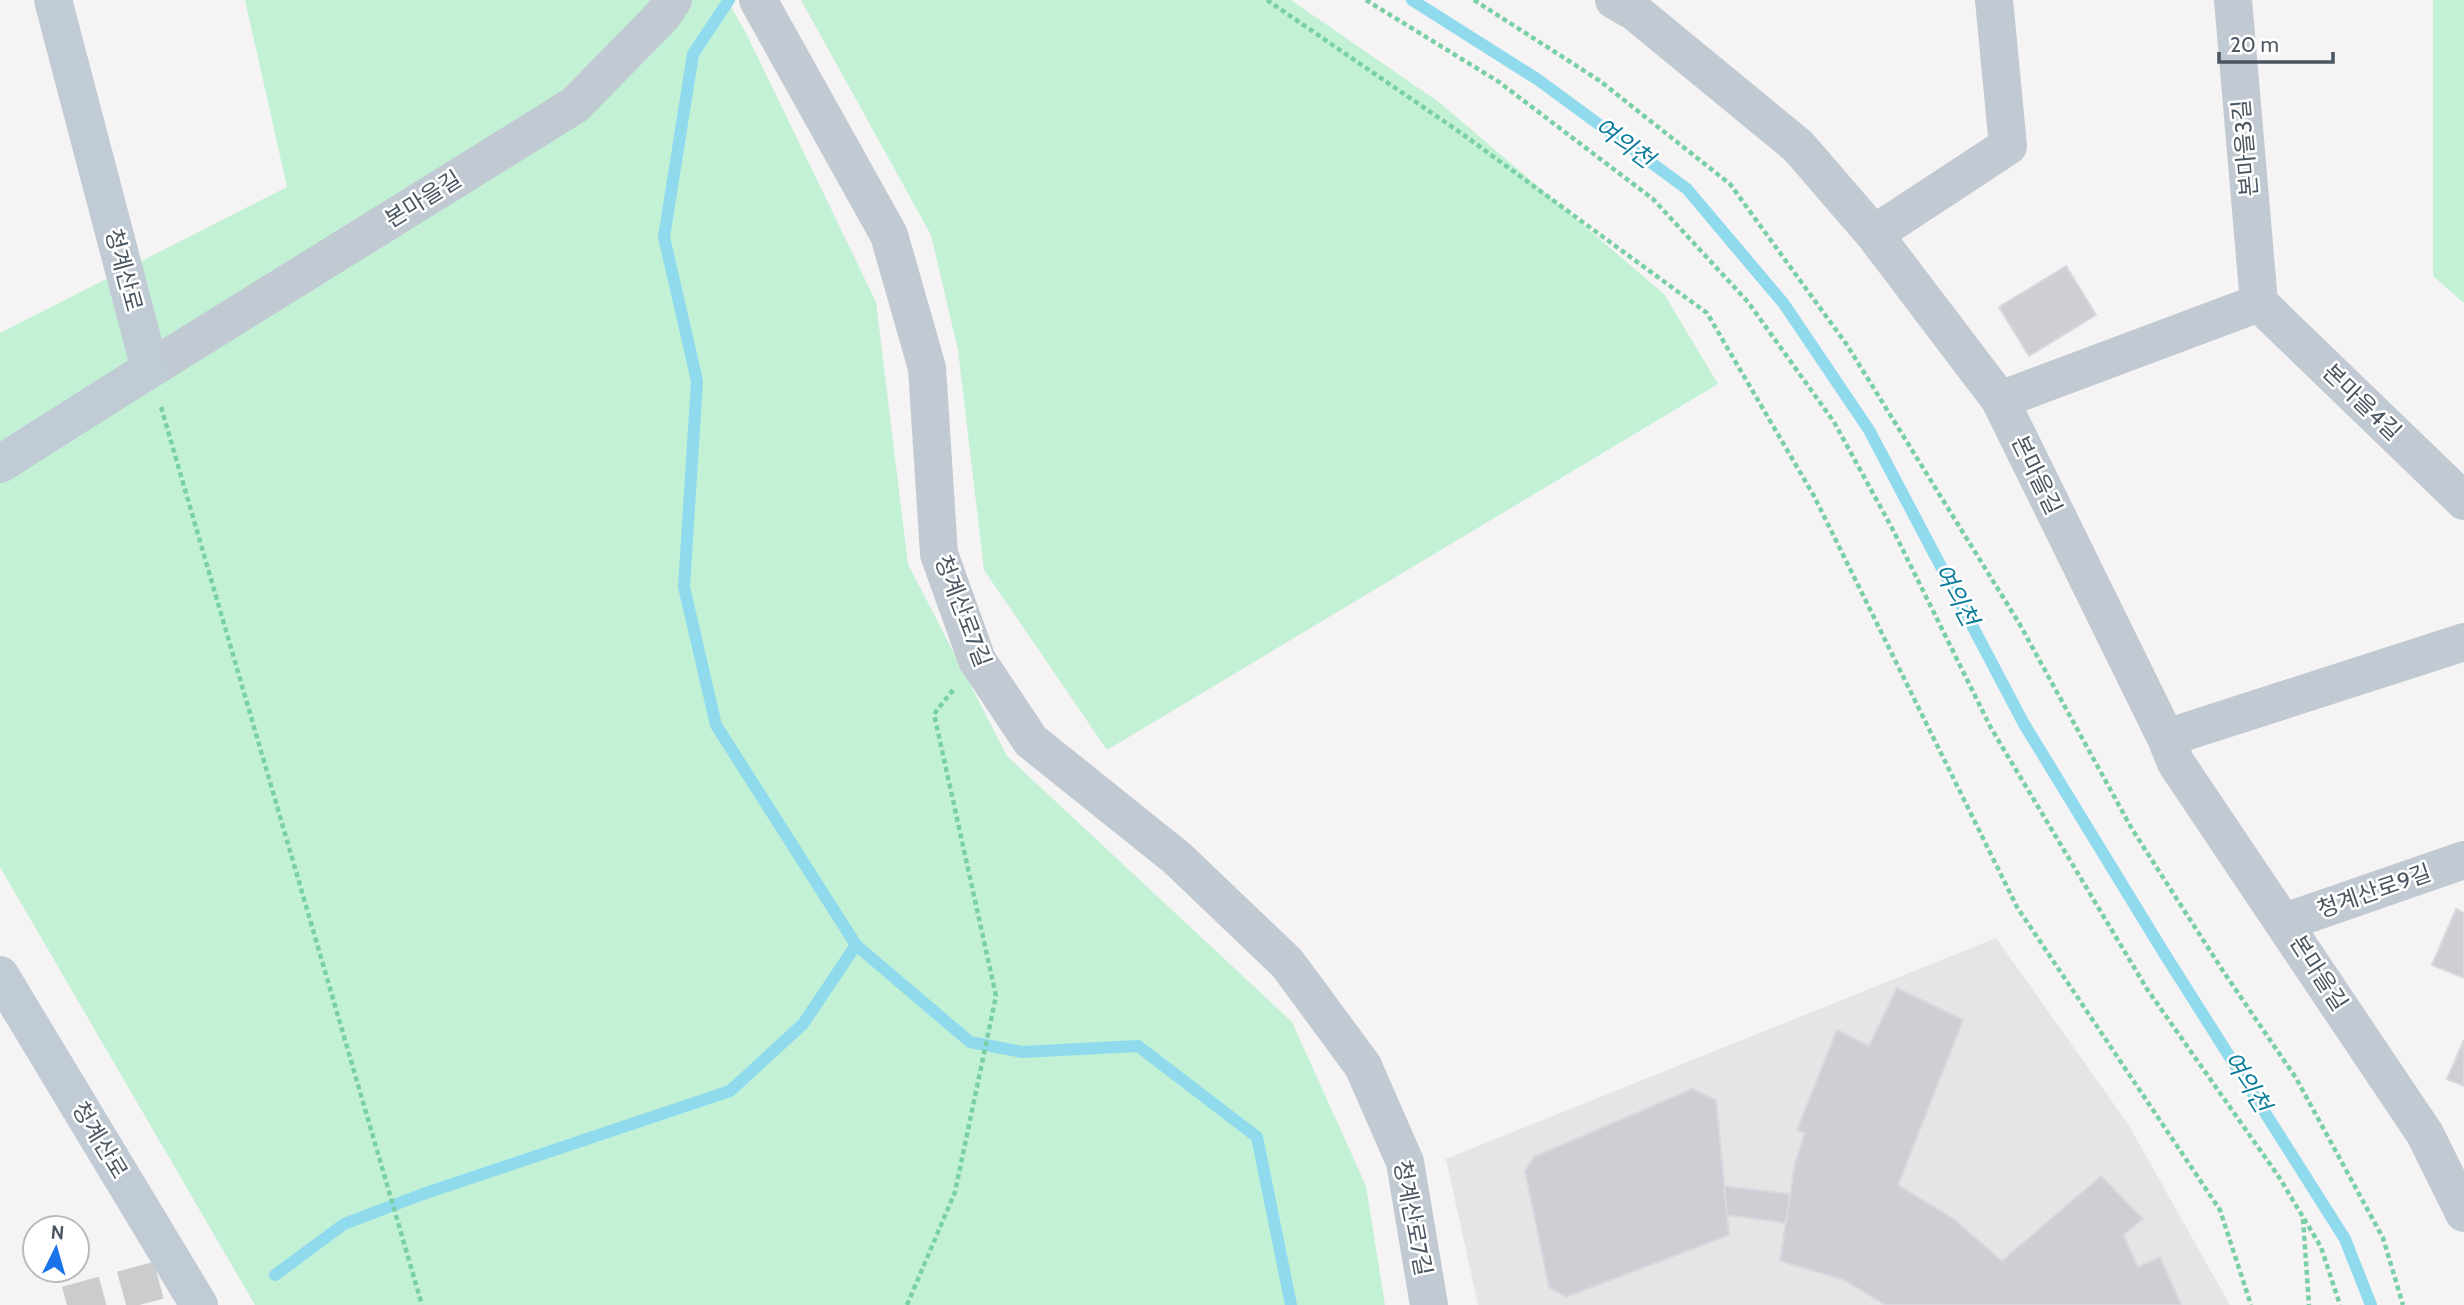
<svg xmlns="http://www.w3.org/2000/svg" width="2464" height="1305" font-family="Cabin,'Noto Sans KR',sans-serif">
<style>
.education{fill:#e6e4e5}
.green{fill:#c3f1d5}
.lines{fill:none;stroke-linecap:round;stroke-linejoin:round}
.stream{stroke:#90daee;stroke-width:12}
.building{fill:#cdcfd5;stroke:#d7d9de;stroke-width:2}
.street-tunnel{stroke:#caccce;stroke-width:38;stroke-dasharray:38 19;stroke-linecap:butt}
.path{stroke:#7ad0a6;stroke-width:4.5;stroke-dasharray:5 3.5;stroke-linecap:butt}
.street{stroke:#c1cad2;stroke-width:38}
.secondary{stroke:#c1cbd6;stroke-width:38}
.labels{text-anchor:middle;stroke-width:5;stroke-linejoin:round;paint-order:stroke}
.street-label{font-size:23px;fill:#4a5661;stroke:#fff}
.water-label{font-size:24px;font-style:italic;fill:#0c7c9b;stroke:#fff}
</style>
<rect width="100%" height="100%" fill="#f5f3f3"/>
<path class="education" d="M1996,938l132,186 102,181h-752l-32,-146z"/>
<path class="green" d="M245,0h482l19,33 130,269 32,262 99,192 285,266 74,164 19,119h-1130l-255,-438v-534l287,-146z
M801,0h490l149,103 224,191 54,90 -611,366 -123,-180 -26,-220 -27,-115z
M2433,0h31v303l-31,-27z"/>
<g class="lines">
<path class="stream" d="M729,0l-36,54 -29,183 33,144 -13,206 32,138 140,220 114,97 52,10 116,-6 119,91 34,168
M1412,0l125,79 150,110 97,115 85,126 155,294 140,229 181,286 26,66
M275,1275l69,-51 79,-30 307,-103 73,-67 53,-79"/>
</g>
<path class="building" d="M2066,266l30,49 -67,41 -30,-49z
M2456,909l8,4v65l-32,-13z
M1897,988l66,32 -65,165 57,35 47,41 99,-85 42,43 -20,16 15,32 22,-10 21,48h-295l-42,-25 -64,-19 15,-98 10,-30 -8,-3 40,-100 32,16z
M2464,1040v46l-17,-7z
M1692,1089l24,11 13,135 -163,62 -17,-10 -24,-116 9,-14z
M1724,1186l66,8 -4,29 -59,-8z"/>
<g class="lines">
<path class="street-tunnel" d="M67,1305l114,-31"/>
<path class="path" d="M1267,0l194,133 246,180 107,183 203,411 203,303 31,95
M1366,0l133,82 154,117 95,103 86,120 58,106 99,200 156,261 132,188 42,70 19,58
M1474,0l126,81 130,103 117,161 172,278 113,206 91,142 73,107 87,160 20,67
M161,407l261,898
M2303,1219l6,86
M907,1305l48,-113 41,-196 -62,-282 19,-24"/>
<path class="street" d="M758,0l131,235 38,133 12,186 38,106 54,81 146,117 110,105 76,103 42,96 24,143
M1614,0l21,12 163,134 76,88 126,166 166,338 10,25 249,371 39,79
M1874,234l134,-88 -14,-146
M2259,303l205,198
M150,369l425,-264 88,-90 10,-15
M2000,400l259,-97 -26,-303
M2166,738l298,-96
M2285,922l179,-62"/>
<path class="secondary" d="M0,464l150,-95 -97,-369
M0,975l199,330"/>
</g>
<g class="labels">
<g class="street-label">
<text transform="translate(2245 148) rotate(-95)" y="8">본마을3길</text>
<text transform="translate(423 199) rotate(-32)" y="8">본마을길</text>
<text transform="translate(124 270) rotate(75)" y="8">청계산로</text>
<text transform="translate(2362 402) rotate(44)" y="8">본마을4길</text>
<text transform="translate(2037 475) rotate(64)" y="8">본마을길</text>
<text transform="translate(963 611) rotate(69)" y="8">청계산로7길</text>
<text transform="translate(2374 891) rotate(-19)" y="8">청계산로9길</text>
<text transform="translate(2319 973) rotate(57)" y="8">본마을길</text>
<text transform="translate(100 1140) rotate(59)" y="8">청계산로</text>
<text transform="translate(1413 1218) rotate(79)" y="8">청계산로7길</text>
</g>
<g class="water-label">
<text transform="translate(1624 143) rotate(36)" y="8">여의천</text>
<text transform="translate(1956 595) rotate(62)" y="8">여의천</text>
<text transform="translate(2247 1082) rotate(58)" y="8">여의천</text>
</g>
</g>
<g transform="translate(56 1249) rotate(5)"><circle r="33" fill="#ffffff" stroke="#b7bbc0" stroke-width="2"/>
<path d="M0-5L12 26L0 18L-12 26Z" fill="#1a73e8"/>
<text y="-10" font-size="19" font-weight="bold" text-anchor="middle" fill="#4a5661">N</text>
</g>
<path d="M2219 52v10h114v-10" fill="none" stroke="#4a5661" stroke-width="3.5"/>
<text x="2230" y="52" font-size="21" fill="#4a5661" stroke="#ffffff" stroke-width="5" paint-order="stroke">20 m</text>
</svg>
